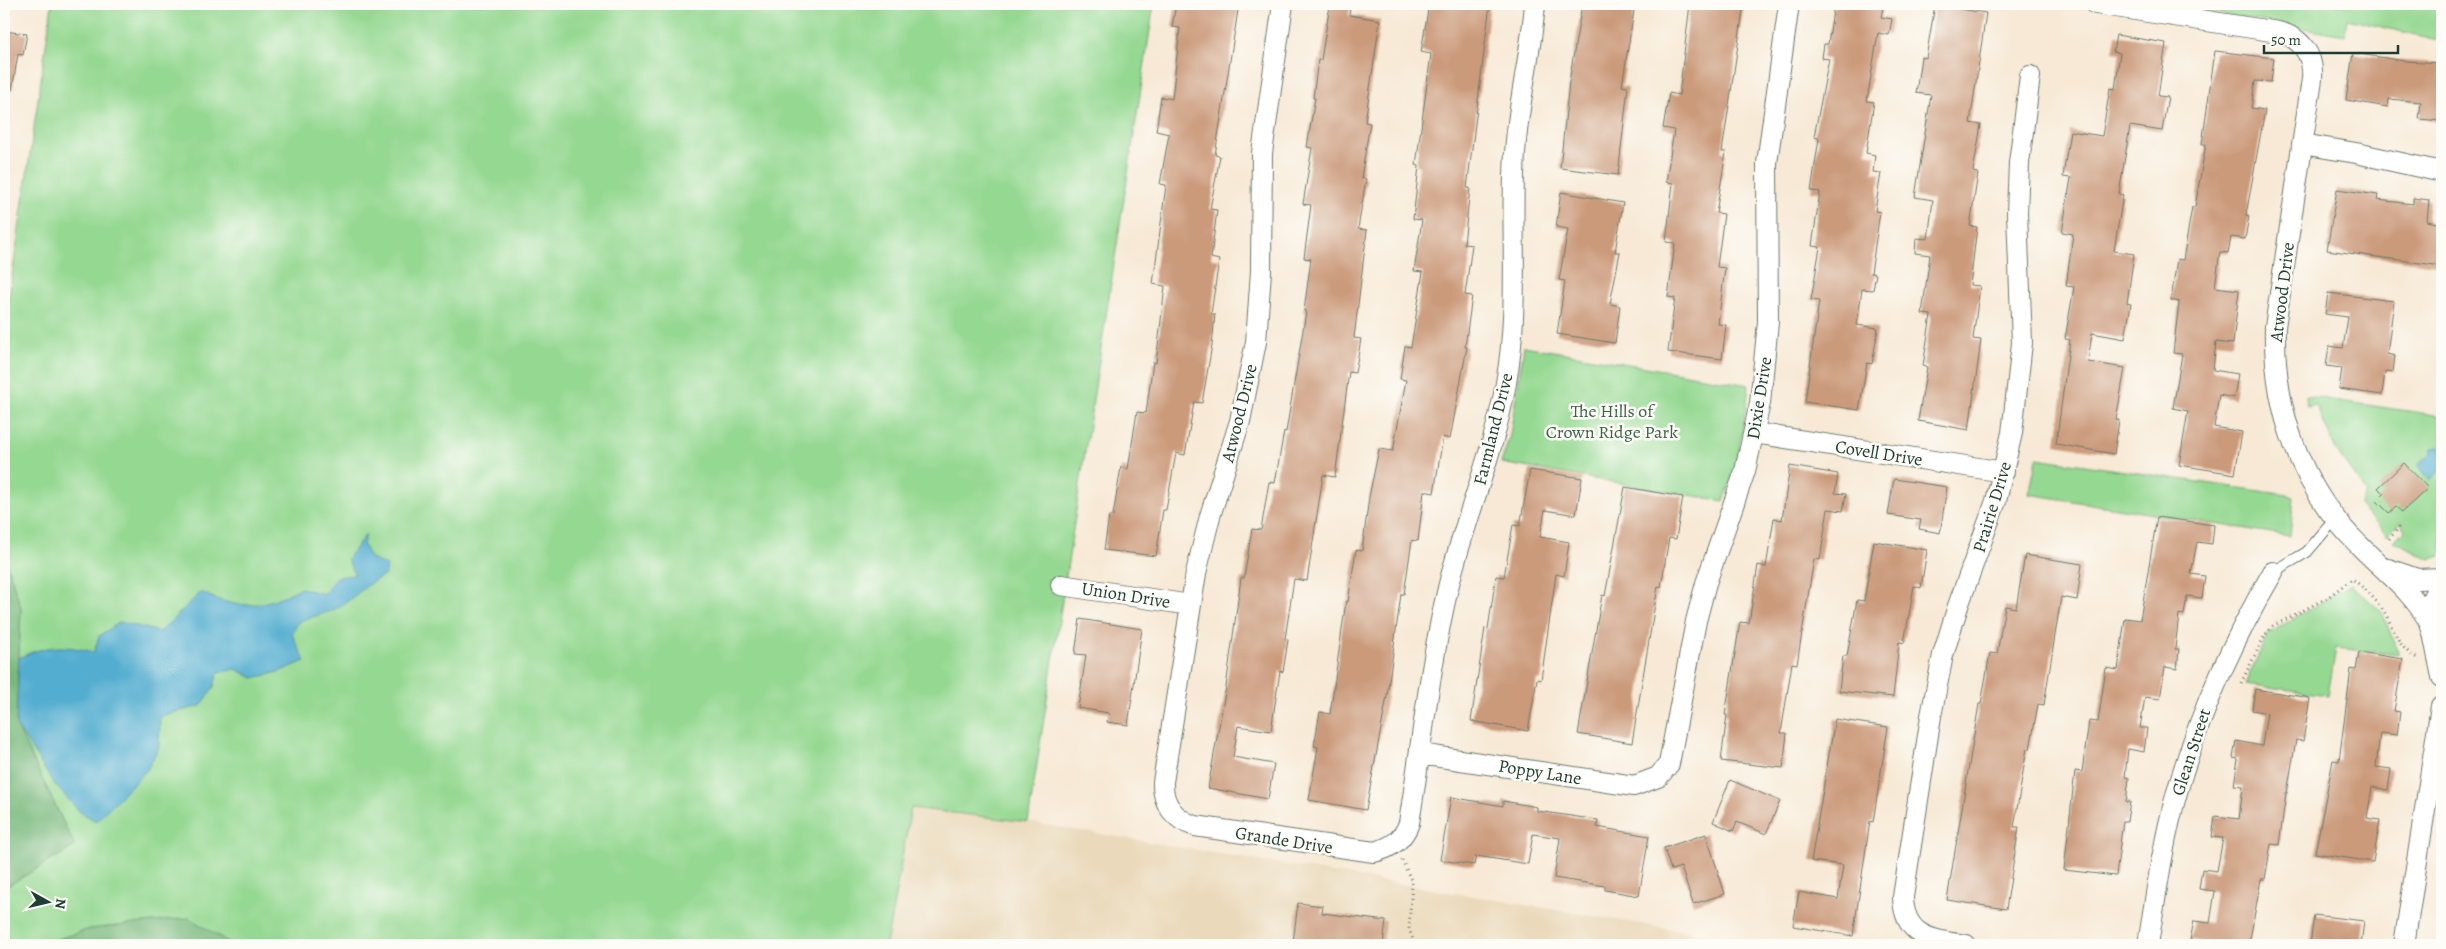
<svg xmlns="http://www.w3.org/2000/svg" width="2446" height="949" font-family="Alegreya,serif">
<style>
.built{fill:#ead9ba}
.green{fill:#94d891;stroke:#5a8a62}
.forest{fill:#77b87b;stroke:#4b7a58}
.water{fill:#53add0;stroke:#397582}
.building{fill:#cb9a7a}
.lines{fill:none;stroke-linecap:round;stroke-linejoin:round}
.lane-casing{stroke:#6b796c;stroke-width:12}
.street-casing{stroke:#6b796c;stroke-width:22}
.path{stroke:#6b796c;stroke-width:3;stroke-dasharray:1 4;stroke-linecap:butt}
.lane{stroke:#fff;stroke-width:10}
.street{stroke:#fff;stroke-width:20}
.labels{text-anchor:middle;stroke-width:5;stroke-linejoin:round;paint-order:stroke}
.street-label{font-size:18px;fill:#1f3d34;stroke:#fdfcf7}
.park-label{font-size:18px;fill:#3c644b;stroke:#fdfcf7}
</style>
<rect width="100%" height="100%" fill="#fdfcf7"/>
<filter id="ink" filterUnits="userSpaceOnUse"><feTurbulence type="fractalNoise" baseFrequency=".02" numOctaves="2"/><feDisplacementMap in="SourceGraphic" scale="10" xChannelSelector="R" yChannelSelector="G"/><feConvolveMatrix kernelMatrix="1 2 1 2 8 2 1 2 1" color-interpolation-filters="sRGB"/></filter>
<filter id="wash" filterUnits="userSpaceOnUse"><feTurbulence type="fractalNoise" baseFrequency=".0096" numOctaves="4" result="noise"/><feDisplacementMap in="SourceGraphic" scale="20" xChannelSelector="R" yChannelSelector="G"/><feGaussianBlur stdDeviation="1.12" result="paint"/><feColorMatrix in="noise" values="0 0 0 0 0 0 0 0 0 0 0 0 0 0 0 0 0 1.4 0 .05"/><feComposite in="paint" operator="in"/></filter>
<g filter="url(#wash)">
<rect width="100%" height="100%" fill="#f7e9d5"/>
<path class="built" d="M911,808l117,14 739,123h-881z"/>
<path class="green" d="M52,4h1102l-126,818 -117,-14 -25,137h-653l-44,-27 -99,11 -51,16h-35v-57l71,-42 -59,-121 5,-117 -17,-53v-224z
M2158,4h284v37l-95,-22 -2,16z
M1524,346l225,39c-5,39 -11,79 -25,116l-223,-38 9,-28z
M2306,396l136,20v140l-12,3 -36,-18 11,-11 -5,-7 -13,12 -28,-30 7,-12 -29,-41 -21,-47 -9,2z
M2037,458l257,38 -4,40 -261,-42z
M2351,584l31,28 17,43 -63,-7 -8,47 -83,-11 23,-50z"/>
<path class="forest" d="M4,555l17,53 -5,117 59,121 -71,42z
M189,918l44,27h-194l51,-16z"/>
<path class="water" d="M2439,447l3,2v20l-12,11 -13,-16 15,-11 1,-5z
M366,534l-3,11 8,14 16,7 -2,9c-21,9 -32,26 -52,35 -11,5 -23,7 -34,11l-7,13 13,27 -26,11 -26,6 -17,-9 -18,4 -5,16 -12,17 -41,10 -1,31 -12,23 -51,51 -16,-9 -26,-28 -38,-59 3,-67c27,-14 47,-13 75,-6l5,-16 21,-14 40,10 41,-40c39,20 61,15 100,-4l23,6 12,-17 19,-2 -8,-16z"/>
<g id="blocks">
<path class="building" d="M1176,4h63l-24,151 5,1 -10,53 7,1 -6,48 8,2 -8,54h4l-3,31 -10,58 -8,-1 -9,53 -9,-2 -10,57h-3l-7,46 -52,-6 5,-34h4l8,-49 7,2 9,-57 9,1 7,-51 3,1 9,-77 -12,-2 13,-99 -6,-1 9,-50 -13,-3 5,-34 11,2 8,-71 -8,-1z
M1429,4h61l-23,184h3l-6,56 8,1 -7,50 7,1 -7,51h2l-17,92 -7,-2 -9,56 -10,-2 -6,50 -6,-1 -8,54h-3l-14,102 -21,114 -57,-10 9,-53 -4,-1 6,-34 10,2 16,-113 2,1 8,-52 6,1 7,-54 10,-48 14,2 13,-71 -6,-1 5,-33 6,1 12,-75 -9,-1 8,-51 -9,-1 6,-53 -3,-1 15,-111 -10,-2z
M1582,4h53l-13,82 6,1 -10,88 -58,-7 9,-86z
M1690,4h54l-22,148h4l-10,61 8,1 -7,53 8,1 -7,56 8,1 -4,34 -54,-7 7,-54 -7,-1 7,-54 -9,-1 7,-59 -7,-1 8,-52 -11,-2 6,-35 10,2z
M1834,4h50l-3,13 11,2 -3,16 -11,-2 -11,68 7,1 -8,51 9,2 -2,17 8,1 -6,38 5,1 -9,61 5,1 -3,16 -11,-1 -5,36 21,3 -6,36 -5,-1 -8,47 -54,-8 14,-101 -8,-1 9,-53 -8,-1 8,-54 -9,-1 8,-53 -5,-1 15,-78 -7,-1 2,-14h4z
M1330,5l20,3 -1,7 31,5 -15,102 5,1 -9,55 5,1 -8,50 9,1 -13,108 7,1 -6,34 -6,-1 -14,105 -12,-2 -16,106 -13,-2 -9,60 3,1 -5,32 -3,-1 -9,60 -33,-5 -5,31 41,7 -6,35 -60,-11 18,-101 15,-109h3l8,-49 9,1 8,-48 6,1 9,-52 2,1 20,-120 -2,-1 7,-52 -7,-1 7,-53 -8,-1 9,-56 -5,-1 8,-49h-2l5,-38h3z
M1935,5l51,8 -16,110 11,2 -8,47 5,1 -8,53 7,1 -7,58 10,1 -7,53 8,1 -12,90 -51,-9 9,-54 -4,-1 8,-51 -9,-1 8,-59 -15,-2 1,-15 12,1 5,-39 -18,-3 16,-102 -15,-2 5,-36 5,1z
M4,31l23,3 -4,21 -5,-1 -6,36 -8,-1z
M2116,35l50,8 -8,53 10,1 -6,34 -32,-5 -11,68 4,1 -9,56 20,3 -7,49 4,1 -6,35 -33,-6 -4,29 37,6 -9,52h3l-5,34 -58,-10 14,-104 -5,-1 9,-52 -8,-1 7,-52 -11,-2 9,-54 -8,-1 7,-46 32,5 8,-48 5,1 5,-36 -7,-1z
M2215,51l59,7 -3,24 -16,-1 -4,27 14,2 -19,105 3,1 -4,23 -14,-2 -3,16 -8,-1 -5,35 24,3 -6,54 -17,-2 -3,28 25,4 -4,24 -15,-3 -5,32 28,5 -7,42 -56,-9 9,-54 -15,-3 9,-54 -9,-1 6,-51 -8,-2 6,-41 6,1 9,-53h3l11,-63h-4z
M2353,53l52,8 37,2 -1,58 -22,-2 2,-17 -32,-3 -1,8 -42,-7z
M2337,189l41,6 -1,5 36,4v-6l16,2 -2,21 15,3v42l-115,-16z
M1561,192l62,11 -8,49h5l-10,52 10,2 -5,37 -58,-9 8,-53 -6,-1 9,-51 -12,-2z
M2328,293l66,8 -7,53 8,2 -2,16 -8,-1 -3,24 -43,-6 3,-21 -16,-2 3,-20 14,2 5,-31 -23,-3z
M2404,463l24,25 -26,24 -6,-5 -7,6 -12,-12 7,-7 -6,-6z
M1790,466l48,8 -3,19 11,1 -3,17 -15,-2 -8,51 -6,-1 -17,105 -5,-1 -11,70h6l-4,35 -62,-7 6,-46h-2l15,-93 9,1 9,-58 8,2 8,-49 8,2z
M1530,470l52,8 -6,37 -31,-5 -5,27 29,5 -5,34 -8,-2 -15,106 -4,-1 -9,52 -57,-10 14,-93 3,1 8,-53 8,1 9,-52 7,1z
M1894,479l53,8 -7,46 -21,-4 2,-9 -33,-5z
M1625,487l58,10 -7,42 -7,-1 -8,49 -3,-1 -26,157 -54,-9 24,-139 3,1z
M2157,517l57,8 -2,19 -15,-2 -6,32 14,2 -3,22 -15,-2 -3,19 -5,-1 -4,35h4l-2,20 -12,-2 -5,32 -15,-2 -5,31h7l-3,24 -16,-3 -3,28 4,1 -3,24h4l-3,19h-4l-7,55 -52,-6 11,-99 7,1 7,-51 9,1 8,-54 12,2 7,-52 15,2z
M1874,541l53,9 -6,38 -7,-2 -10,57 -5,-1 -6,55 -54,-6 4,-35h4l10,-56 7,1z
M2025,555l57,9 -5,36 -16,-3 -17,108 -6,-1 -8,45 -3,-1 -13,79h5l-13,82 -59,-9 32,-196h2l9,-51 7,1 8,-48 11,2z
M1080,619l62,10 -14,96 -21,-3 2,-9 -31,-5 8,-53 -11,-1z
M2359,652l44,7 -9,52 6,1 -3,23 -17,-2 -4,34 15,2 -3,21 -16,-3 -5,31 13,2 -7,42 -58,-9 18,-93 6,1 12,-92 5,1z
M2255,689l55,9 -7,43 -7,-1 -9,53h-1l-7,52 -8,-1 -6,35h-4l-12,66h-28l-31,-5 4,-19 16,2 5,-32 -16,-2 3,-20 15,2 6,-33 -11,-1 3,-21 24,3 4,-33 -9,-1 4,-26 -5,-1 3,-17 26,5 5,-33 -15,-3z
M1835,719l53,8 -15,95 -3,-1 -17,115 -60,-10 6,-34 39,7 5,-34 -32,-4z
M1730,780l50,21 -14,33 -29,-12 -4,9 -20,-9z
M1451,797l52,9v-5l34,6v4l61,9 -1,7 52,9 -10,60 -34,-6v-4l-51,-8 6,-40 -27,-4 -5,30 -52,-8 -2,9 -34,-5z
M1706,834l19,60 -32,10 -12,-37 -10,3 -7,-22z
M1298,903l25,3 -1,7 64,8 -3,24h-68l-22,-3z
M2314,915l50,6 -3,24h-51z"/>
</g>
</g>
<g filter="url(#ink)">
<use href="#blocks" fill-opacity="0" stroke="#6b796c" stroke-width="1"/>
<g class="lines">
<defs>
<path id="lane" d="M2273,572l34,-20 28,-33"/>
<path id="street" d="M1283,4l-21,149 -1,118 -5,71 -16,79 -30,95 -14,57 -33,209c-1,22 12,38 32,44l179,26c17,-4 29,-12 35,-29 13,-80 21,-161 40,-239 17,-69 45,-131 57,-201 14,-77 4,-153 9,-230 3,-50 16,-99 20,-149
M2096,4l182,28c23,5 36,23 34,47l-37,248c-2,81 25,160 83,217 27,28 54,46 73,81
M2302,144l54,9 86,19
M1754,433l250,39
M2388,569l29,10 25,-1
M2442,583c-14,16 -20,43 0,58
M1061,585l129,20
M2432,628l10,49
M1420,754l214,32 24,-9 11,-13 27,-143 10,-38 39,-112 15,-68 8,-81 -1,-159 22,-159
M1966,945c-33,-5 -62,-7 -63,-48l28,-181 12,-61 15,-49 38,-105 16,-68 10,-90 -5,-130 2,-50 11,-87
M2148,945c8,-51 15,-103 29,-153 22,-78 55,-150 96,-220
M2404,945l37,-239"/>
</defs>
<use href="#lane" class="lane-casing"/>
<use href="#street" class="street-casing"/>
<path class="path" d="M2389,539l12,-14
M2241,683l24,-48 8,-9 54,-28 25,-19c13,9 24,20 33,34 10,18 14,38 35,46
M1402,860l10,22 -3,47 6,16"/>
<use href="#lane" class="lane"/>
<use href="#street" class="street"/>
</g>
</g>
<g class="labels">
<g class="street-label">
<text transform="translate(2282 292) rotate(-83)" y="6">Atwood Drive</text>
<text transform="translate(1759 398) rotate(-81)" y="6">Dixie Drive</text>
<text transform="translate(1239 413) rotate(-76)" y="6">Atwood Drive</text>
<text transform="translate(1493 429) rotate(-76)" y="6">Farmland Drive</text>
<text transform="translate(1879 453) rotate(9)" y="6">Covell Drive</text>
<text transform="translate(1992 507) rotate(-73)" y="6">Prairie Drive</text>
<text transform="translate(1126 595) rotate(9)" y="6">Union Drive</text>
<text transform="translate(2191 752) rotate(-72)" y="6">Glean Street</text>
<text transform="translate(1540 772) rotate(9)" y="6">Poppy Lane</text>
<text transform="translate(1284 840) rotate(9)" y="6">Grande Drive</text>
</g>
<g class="park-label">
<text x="1612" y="417">The Hills of<tspan x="1612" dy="21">Crown Ridge Park</tspan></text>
</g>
</g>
<rect width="2446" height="949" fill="none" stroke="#fdfcf7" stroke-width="20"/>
<g transform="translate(48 902) rotate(98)" stroke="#fdfcf7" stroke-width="4" paint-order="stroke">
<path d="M0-4L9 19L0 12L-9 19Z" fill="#1f3d34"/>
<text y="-8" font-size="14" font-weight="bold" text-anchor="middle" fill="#1f3d34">N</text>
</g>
<path d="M2264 45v8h134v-8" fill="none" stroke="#1f3d34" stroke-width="2.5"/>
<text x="2271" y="45" font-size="15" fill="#1f3d34" stroke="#fdfcf7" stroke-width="4" paint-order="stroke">50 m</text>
</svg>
